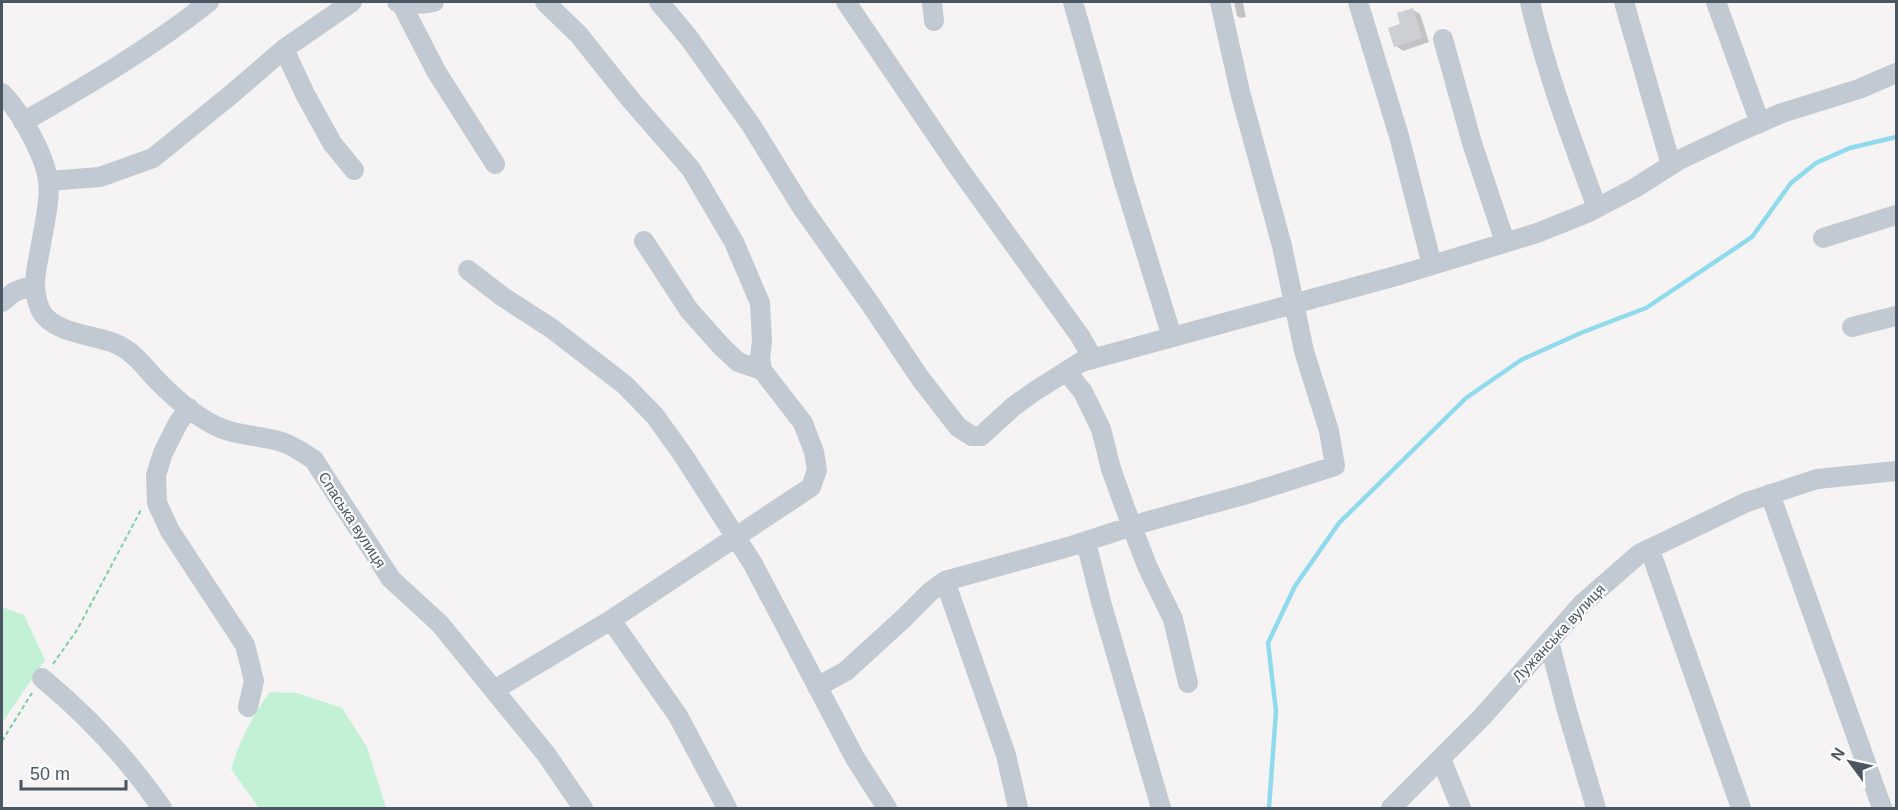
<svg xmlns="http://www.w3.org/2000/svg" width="1898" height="810" font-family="Helvetica,sans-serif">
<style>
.green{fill:#c3f1d5}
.shadow{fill:#0003}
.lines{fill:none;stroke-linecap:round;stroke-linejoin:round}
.stream{stroke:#90daee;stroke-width:4.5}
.building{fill:#cdcfd5}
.path{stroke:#7ad0a6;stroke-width:2;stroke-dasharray:4.5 3;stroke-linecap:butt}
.minor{stroke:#c1cad2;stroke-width:20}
.labels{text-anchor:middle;stroke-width:4.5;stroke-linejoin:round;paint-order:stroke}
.street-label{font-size:15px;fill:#4a5661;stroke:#fff}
</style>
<rect width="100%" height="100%" fill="#f5f3f3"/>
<path class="green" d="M2,607l22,8 21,45 -43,63z
M270,692l27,1 45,15 25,39 19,61h-127l-28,-39c9,-29 21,-53 39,-77z"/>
<path class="shadow" d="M1234,2h7l2,1 3,14 -6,1 -3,-2z
M1413,10l7,4 9,28 -26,9 -7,-5 6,-21z"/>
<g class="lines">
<path class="stream" d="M1269,808l7,-97 -8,-68 27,-57 44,-63 127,-125 55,-38 62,-28 63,-24 106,-71 39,-54 25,-20 34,-15 46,-11"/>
</g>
<path class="building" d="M1413,8l9,30 -28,9 -6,-19 12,-4 -3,-11z"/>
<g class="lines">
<path class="path" d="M53,664l24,-34 65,-122
M2,741l30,-48"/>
<path class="minor" d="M397,2c11,3 26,2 37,0
M659,2l30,36 62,87 50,81 70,99 49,73 38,49 14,9h9l33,-30 21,-15 46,-29 322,-88 134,-41 50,-20 48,-25 44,-28 57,-27 46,-20 77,-24 37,-16
M846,2l112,165 122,169 13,23
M932,2l2,19
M1073,2l51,180 48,155
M1358,2l41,134 33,129
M1530,2c16,70 42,138 67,206
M1624,2l47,163
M1716,2l44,121
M401,3l35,68 59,93
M1443,39l29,104 33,99
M284,49l21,45 27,49 22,27
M2,93c18,18 43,62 46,88 3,17 -4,45 -7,63 -4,24 -11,43 0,67 12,22 52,24 73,32 17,7 27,19 38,32 16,17 39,38 60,49 21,12 48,11 70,18 12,4 22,11 32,18l77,119 49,45 106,130 37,54
M23,122c65,-37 128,-74 186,-120
M48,181l52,-4 53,-19 80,-65 51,-44 68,-47
M1823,238l73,-23
M644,241l45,69 32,36 17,16 24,8
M468,270l35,27 48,31 74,57 30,31 28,39 70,109 102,194 32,50
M2,302l12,-10 19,-7
M1852,327l44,-11
M1066,371l17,21 18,37 10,40 21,58 16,41 25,51 15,64
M189,408l-11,15 -15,30 -7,22 1,28 13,28 75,114 9,36 -6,26
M1770,494l112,314
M1086,542l15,60 60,206
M1650,550l91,258
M945,581l61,174 12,53
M611,620l67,96 49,92
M1549,641l18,70 29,97
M42,678c46,38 86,81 120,130
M817,687l29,-16 58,-53 26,-26 15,-11 123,-34 77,-25 102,-28 88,-28 -6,-35 -25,-80 -22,-105 -42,-154 -20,-90
M494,690l117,-70 200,-133 6,-17 -3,-18 -11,-29 -41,-53 -2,-12 2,-17 -2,-38 -26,-61 -43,-73 -61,-70 -51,-64 -34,-33
M1441,759l20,49
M1391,808l91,-91 101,-114 56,-49 108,-52 70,-23 79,-8"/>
</g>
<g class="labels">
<g class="street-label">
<text transform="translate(352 520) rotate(57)" y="5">Спаська вулиця</text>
<text transform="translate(1559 633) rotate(-47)" y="5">Лужанська вулиця</text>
</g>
</g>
<rect width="1898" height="810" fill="none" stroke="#4a5661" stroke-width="6"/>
<g transform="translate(1850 762) rotate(303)" stroke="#ffffff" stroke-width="4.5" paint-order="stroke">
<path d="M0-4.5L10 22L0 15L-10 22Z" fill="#4a5661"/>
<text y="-9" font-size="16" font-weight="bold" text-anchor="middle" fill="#4a5661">N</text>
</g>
<path d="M21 780v9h105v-9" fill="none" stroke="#4a5661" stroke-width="3"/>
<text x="30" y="780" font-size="18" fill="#4a5661" stroke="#ffffff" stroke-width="4.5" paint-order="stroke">50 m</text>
</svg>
